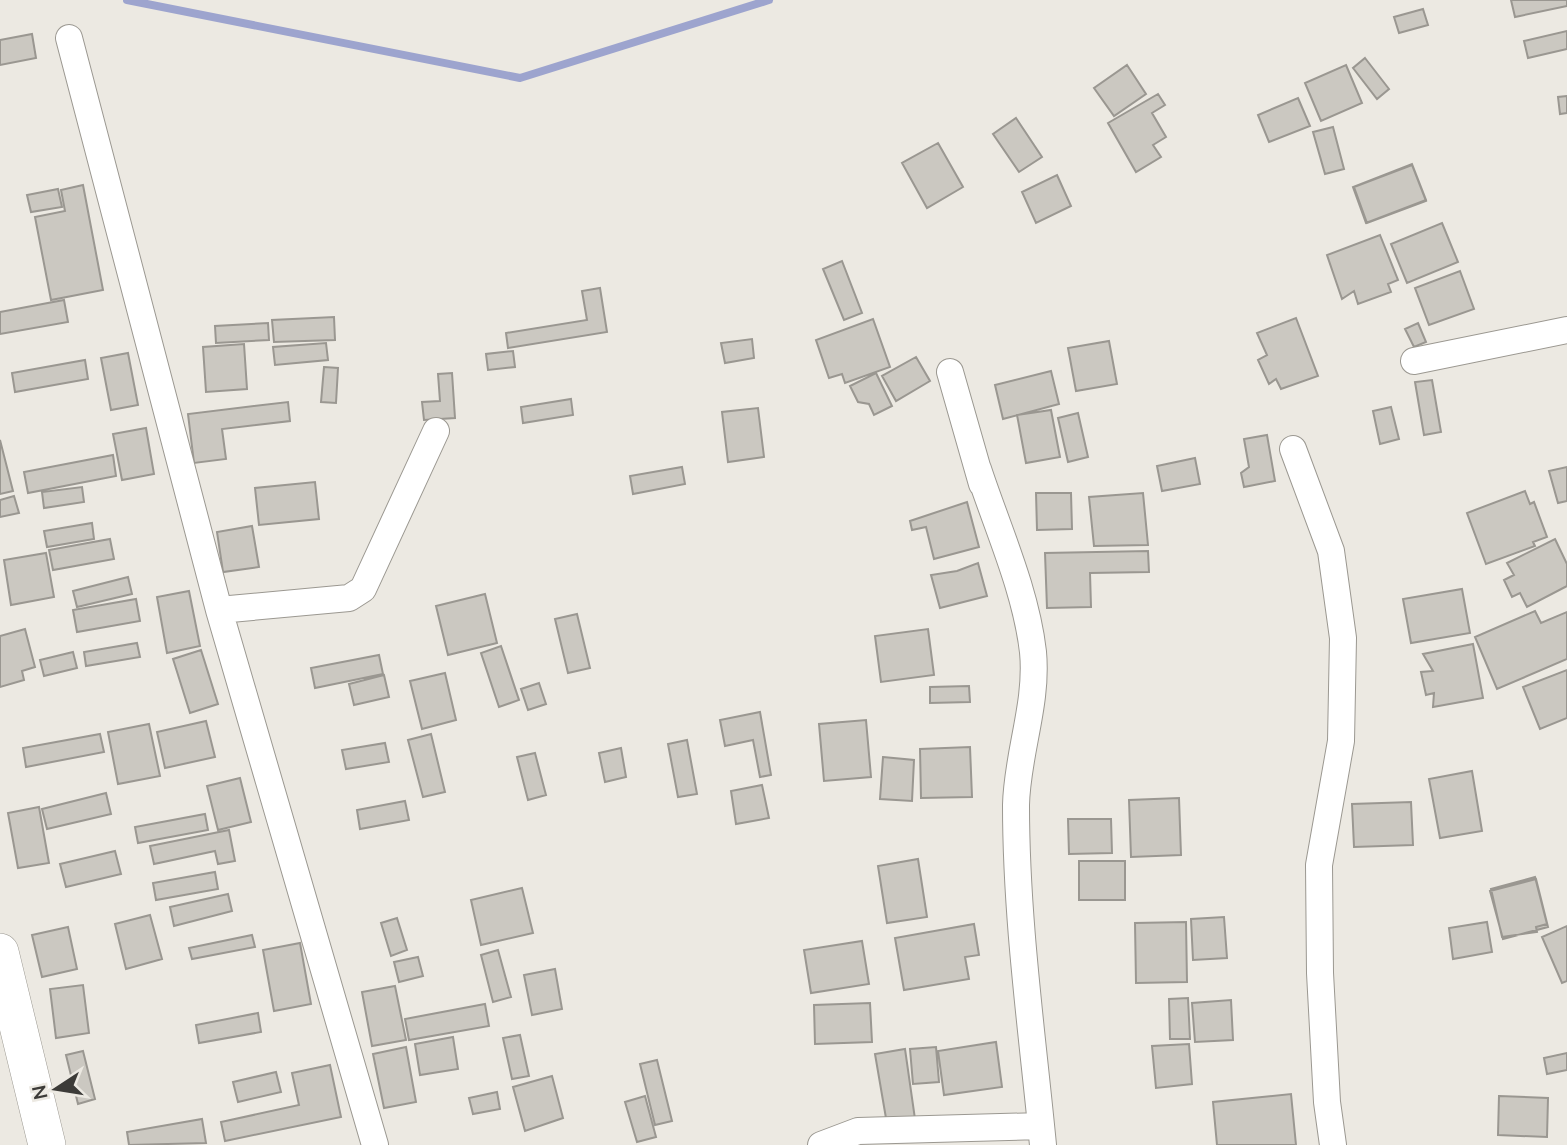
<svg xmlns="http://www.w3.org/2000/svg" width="1567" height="1145" font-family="'Nunito Sans',sans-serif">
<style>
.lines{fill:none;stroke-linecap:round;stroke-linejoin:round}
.stream{stroke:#9da4ce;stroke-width:8}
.building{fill:#cbc8c1;stroke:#9a9791;stroke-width:2}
.street-casing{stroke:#9b9891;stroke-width:28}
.secondary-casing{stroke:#9b9891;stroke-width:38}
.street{stroke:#fff;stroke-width:26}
.secondary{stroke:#fff;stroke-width:37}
</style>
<rect width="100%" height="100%" fill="#ece9e2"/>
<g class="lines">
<path class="stream" d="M127,0l393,78 249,-78"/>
</g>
<path class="building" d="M1511,0h56v6l-52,11z
M1423,9l5,16 -29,8 -5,-16z
M1567,31v18l-39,9 -4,-17z
M32,34l4,24 -36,7v-25z
M1365,58l24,31 -12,10 -24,-31z
M1127,65l19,29 -32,22 -20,-28z
M1346,65l16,38 -41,18 -16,-38z
M1158,94l7,11 -13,8 14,24 -13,8 8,12 -25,15 -28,-49z
M1567,96v17l-7,1 -2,-17z
M1298,98l12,28 -41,16 -11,-27z
M1016,118l26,39 -23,15 -26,-38z
M1333,127l11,42 -19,5 -12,-42z
M938,143l25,44 -36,21 -25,-45z
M1412,164l14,36 -60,23 -13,-36z
M1412,165l14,36 -59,22 -13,-36z
M1057,175l14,31 -35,17 -14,-31z
M83,185l20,105 -52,10 -16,-83 30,-6 -4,-21z
M58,189l4,18 -31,5 -4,-17z
M1442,223l16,39 -51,21 -16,-39z
M1380,235l18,45 -10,4 3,8 -33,12 -4,-13 -12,8 -15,-44z
M842,261l20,52 -18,7 -21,-51z
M1460,271l14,38 -45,16 -14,-37z
M600,288l7,44 -99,16 -2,-15 81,-13 -5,-29z
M64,300l4,22 -68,12v-22z
M334,317l1,23 -61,2 -2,-22z
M1296,318l22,58 -37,13 -5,-10 -7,5 -11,-24 9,-5 -10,-22z
M873,319l17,48 -45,16 -3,-9 -13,4 -13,-38z
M268,323l1,17 -53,3 -1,-17z
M1418,323l8,19 -12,5 -9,-18z
M752,339l2,19 -29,5 -4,-20z
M1109,341l8,43 -41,7 -8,-43z
M326,343l2,17 -53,5 -2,-18z
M244,344l3,45 -41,3 -3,-45z
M513,351l2,16 -27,3 -2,-16z
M128,353l10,52 -27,5 -10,-52z
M916,357l14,24 -34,20 -14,-25z
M85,360l3,19 -73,13 -3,-19z
M324,367l14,1 -2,35 -15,-1z
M1051,371l8,33 -56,15 -8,-34z
M452,373l3,45 -31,2 -2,-18 18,-1 -2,-27z
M876,373l16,33 -18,9 -5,-11 -11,-2 -8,-16z
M1432,380l9,52 -17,3 -9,-53z
M571,399l2,16 -50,8 -2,-16z
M288,402l2,19 -68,8 4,30 -32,4 -6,-49z
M1391,407l8,32 -19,5 -7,-33z
M758,408l6,49 -36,5 -6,-50z
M1051,410l9,47 -34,6 -9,-48z
M1078,413l10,44 -20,5 -10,-44z
M146,428l8,46 -32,6 -9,-46z
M1267,435l8,46 -31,6 -3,-14 8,-6 -5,-28z
M0,440l13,51 -13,3z
M113,455l3,21 -88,17 -4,-21z
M1195,458l5,26 -38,7 -5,-25z
M682,467l3,17 -52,10 -3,-18z
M1567,467v34l-9,2 -9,-32z
M315,482l4,37 -60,6 -4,-37z
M82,487l2,15 -40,6 -2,-16z
M1525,491l5,13 4,-2 13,35 -14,5 2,4 -49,18 -19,-51z
M1036,493h35l1,36 -35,1z
M1143,493l5,52 -54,1 -5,-49z
M14,496l5,17 -19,4v-17z
M967,502l12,45 -45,12 -8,-32 -14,3 -2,-9z
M92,523l2,16 -47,8 -3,-16z
M252,526l7,41 -36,5 -6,-40z
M110,539l4,20 -61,11 -4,-20z
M1555,539l12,25v22l-40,21 -7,-14 -8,4 -8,-17 10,-5 -7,-12z
M1148,551l1,21 -59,1 1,34 -44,1 -2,-55z
M46,553l8,44 -43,8 -7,-45z
M978,563l9,33 -47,12 -9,-33 26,-4z
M128,577l4,17 -55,13 -4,-16z
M1462,589l8,44 -59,10 -8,-44z
M189,591l11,55 -33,7 -10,-56z
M485,594l12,49 -49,12 -12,-49z
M136,599l4,22 -63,11 -4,-22z
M1535,611l6,12 26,-11v47l-70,30 -22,-52z
M577,614l13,54 -22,5 -13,-54z
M25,629l10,38 -13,4 2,9 -24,7v-51z
M928,629l6,46 -53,7 -6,-46z
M137,643l3,14 -54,9 -2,-14z
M1473,644l10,54 -50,9 1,-14 -8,2 -5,-23 12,-1 -10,-17z
M501,646l18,54 -20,7 -18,-54z
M201,650l17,54 -28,9 -17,-54z
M73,652l4,16 -33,8 -4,-16z
M379,655l4,19 -68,14 -4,-20z
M1567,670v48l-27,11 -17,-42z
M445,673l11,47 -34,9 -12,-48z
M384,675l5,22 -35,8 -5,-21z
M539,683l7,21 -18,6 -7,-21z
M969,686l1,16 -40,1v-16z
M760,712l11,63 -11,2 -7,-37 -28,6 -5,-26z
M866,720l5,57 -47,4 -5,-57z
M206,721l9,36 -50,11 -8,-36z
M149,724l11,52 -42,8 -10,-52z
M100,734l4,18 -78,15 -3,-19z
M431,734l14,58 -22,5 -15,-57z
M687,740l10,54 -19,3 -10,-53z
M385,743l4,19 -43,7 -4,-19z
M970,747l2,50 -51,1 -1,-49z
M621,748l5,29 -21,5 -6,-29z
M535,753l11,42 -18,5 -11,-43z
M883,757l31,3 -2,41 -32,-2z
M1472,771l10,60 -42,7 -11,-59z
M240,778l11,44 -33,8 -11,-44z
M762,785l7,33 -33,6 -5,-33z
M106,793l5,21 -64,15 -5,-20z
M1179,798l2,57 -50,2 -2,-57z
M405,801l4,19 -49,9 -3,-19z
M1411,802l2,43 -59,2 -2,-43z
M39,807l10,56 -31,5 -10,-55z
M205,814l3,16 -70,13 -3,-16z
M1068,819h43l1,34 -43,1z
M229,830l6,31 -17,3 -3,-13 -61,13 -4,-18z
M115,851l6,23 -55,13 -6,-23z
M918,859l9,58 -40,6 -9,-57z
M1079,861h46v39h-46z
M215,872l3,17 -62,11 -3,-17z
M1535,877l12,47 -11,3 1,5 -35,5 -11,-48z
M1536,879l12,48 -45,12 -13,-48z
M522,888l11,45 -52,12 -10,-45z
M228,894l4,17 -58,15 -4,-19z
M150,915l12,44 -36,10 -11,-45z
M1224,917l3,41 -34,2 -2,-41z
M397,918l10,32 -16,6 -10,-33z
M1186,922l1,60 -51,1 -1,-60z
M1487,922l5,30 -39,7 -4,-31z
M974,924l5,31 -14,2 4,22 -65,11 -9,-52z
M1567,926v55l-5,2 -20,-46z
M68,927l9,42 -35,8 -10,-42z
M252,935l3,12 -63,12 -3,-11z
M862,941l7,43 -58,9 -7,-43z
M300,943l11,61 -37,7 -11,-61z
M498,950l13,47 -18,5 -12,-47z
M418,957l5,19 -24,6 -5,-20z
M555,969l7,40 -30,6 -8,-40z
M83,985l6,48 -33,5 -6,-49z
M395,986l11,54 -34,6 -10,-54z
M1188,998l2,41h-20l-1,-40z
M1231,1000l2,40 -38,2 -3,-39z
M870,1003l2,39 -57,2 -1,-39z
M485,1004l4,22 -80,14 -4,-21z
M258,1013l3,19 -62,11 -3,-18z
M520,1035l9,41 -17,3 -9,-41z
M453,1037l5,32 -38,6 -5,-31z
M996,1042l6,45 -58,8 -6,-44z
M1189,1044l3,40 -36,4 -4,-42z
M406,1047l10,55 -32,6 -11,-54z
M936,1047l3,35 -26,2 -3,-35z
M905,1049l10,70 -28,5 -12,-70z
M83,1051l12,48 -17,5 -12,-49z
M1567,1053v17l-20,4 -3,-16z
M657,1060l15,61 -17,4 -15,-61z
M330,1065l11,52 -116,24 -4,-19 78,-17 -7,-32z
M276,1072l5,20 -43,10 -5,-20z
M552,1076l11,42 -38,13 -12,-44z
M497,1092l3,17 -27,5 -4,-16z
M1291,1094l5,51h-79l-4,-43z
M645,1096l11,41 -19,5 -12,-40z
M1499,1096l49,2 -1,39 -49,-2z
M202,1119l4,24 -77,2 -2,-13z"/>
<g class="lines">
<defs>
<path id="street" d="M69,38l150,572 156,535
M1414,361l153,-31
M950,372l32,112
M1293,449l38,102 12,87 -2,103 -22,124 1,108 7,129 6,43
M978,469c19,58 48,121 55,183 5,52 -16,102 -17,153 0,114 16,227 27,340
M219,610l130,-12 14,-9 73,-158
M821,1145l37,-14 183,-5"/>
<path id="secondary" d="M0,952l47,193"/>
</defs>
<use href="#street" class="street-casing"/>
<use href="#secondary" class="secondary-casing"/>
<use href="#street" class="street"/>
<use href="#secondary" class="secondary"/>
</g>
<g transform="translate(56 1089) rotate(258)" stroke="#ece9e2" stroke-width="5" paint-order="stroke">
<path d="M0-5L12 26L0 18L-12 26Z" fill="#3c3b38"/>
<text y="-10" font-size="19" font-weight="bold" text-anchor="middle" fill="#3c3b38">N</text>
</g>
</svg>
